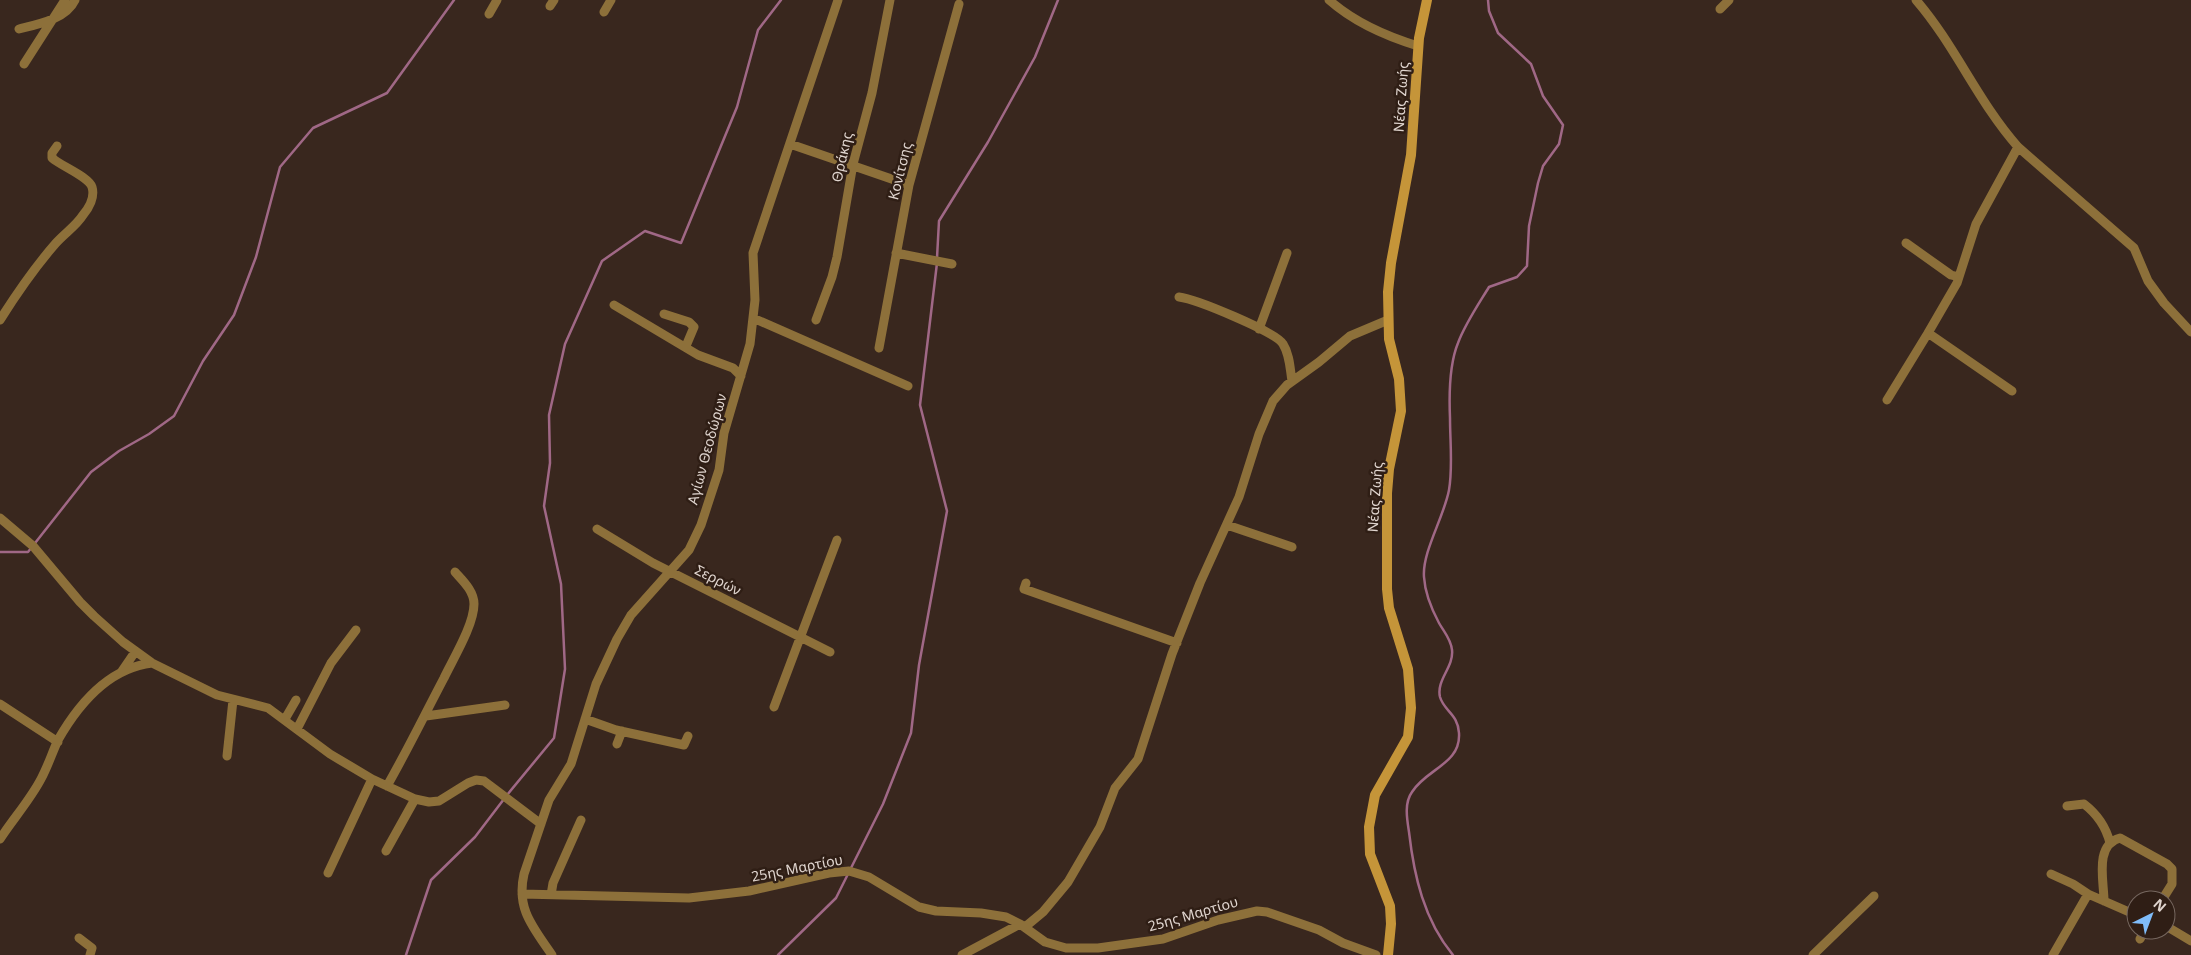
<svg xmlns="http://www.w3.org/2000/svg" width="2191" height="955" font-family="'Noto Sans',sans-serif">
<style>
.lines{fill:none;stroke-linecap:round;stroke-linejoin:round}
.stream{stroke:#a06886;stroke-width:2.5}
.street{stroke:#8d703a;stroke-width:9}
.secondary{stroke:#c59539;stroke-width:10}
.labels{text-anchor:middle;stroke-width:5;stroke-linejoin:round;paint-order:stroke}
.street-label{font-size:14px;fill:#e0d5cf;stroke:#2f1e15}
</style>
<rect width="100%" height="100%" fill="#39271e"/>
<g class="lines">
<path class="stream" d="M937,258l2,-37 49,-79 47,-85 23,-57
M0,552h28l63,-80 28,-21 30,-17 25,-18 29,-55 31,-46 22,-58 24,-90 33,-39 74,-35 67,-93
M507,795l47,-57 11,-69 -4,-85 -17,-78 6,-43 -1,-48 16,-71 37,-83 43,-30 36,12 56,-136 21,-77 23,-30
M406,955l25,-75 44,-43 29,-38
M778,955l58,-57 47,-94 28,-71 8,-68 28,-154 -27,-106 17,-142
M1453,955c-29,-35 -39,-79 -44,-123 -2,-13 -5,-29 3,-40 14,-23 49,-28 47,-59 -1,-19 -15,-22 -19,-36 -4,-17 14,-30 12,-47 -1,-11 -8,-18 -13,-27 -8,-15 -14,-29 -15,-46 -2,-25 20,-60 25,-87 4,-23 1,-48 1,-72 -1,-23 -1,-53 8,-75 7,-19 20,-38 31,-56l28,-10 10,-11 2,-40 9,-43 5,-17 16,-22 4,-19 -20,-29 -12,-32 -33,-31 -9,-22 -1,-11"/>
<path class="street" d="M1329,0c26,23 56,36 89,46
M1916,0c39,45 62,102 102,147l116,101 14,33 16,22 27,29
M550,6l4,-6
M1720,9l9,-9
M604,12l7,-12
M489,14l8,-14
M19,29c20,-5 47,-10 56,-29
M24,64l41,-64
M790,144l119,41
M1906,243l45,32 8,2
M896,253l56,11
M1179,297c17,2 97,35 104,47 7,11 7,25 9,37
M614,305l84,50 35,13 8,8
M664,314l25,8 5,5 -8,19
M753,318l155,68
M0,320c17,-27 35,-53 56,-77 9,-10 20,-17 27,-28 6,-7 12,-18 9,-28 -3,-10 -31,-21 -40,-29v-5l5,-7
M816,320l16,-43 5,-20 16,-93 19,-71 18,-93
M1259,329l28,-76
M879,348l30,-163 50,-181
M2012,391l-84,-58 29,-50 19,-59 42,-77
M1887,400l41,-67
M0,518l33,28 47,56 14,14 29,26 29,21 65,32 51,13 62,46 42,25 43,20 14,3 10,-1 29,-18 8,-3 8,1 57,43
M1227,525l65,22
M597,529l56,34 177,89
M1026,583l-2,6 153,54
M122,671l13,-19
M0,704l58,38
M774,707l63,-167
M426,716l79,-11
M285,719l11,-19
M585,719l31,11 68,15 4,-9
M297,729l34,-66 25,-33
M617,744l5,-13
M227,756l6,-56
M387,786c20,-35 38,-72 57,-108 9,-19 30,-53 30,-74 0,-13 -11,-23 -19,-32
M2067,806l17,-2c13,10 22,23 26,39
M0,839c13,-20 30,-39 41,-60 7,-13 11,-26 17,-39 20,-35 51,-72 94,-77
M386,851l29,-52
M328,873l44,-94
M2051,874l22,10 15,10 48,21
M522,894l167,4 60,-7 80,-18 20,-2 20,6 50,30 17,4 45,2 25,4 14,7 25,18 21,6h32l65,-9 55,-19 39,-9 10,1 52,18 24,13 33,12
M551,895l2,-12 28,-63
M2104,901c0,-20 -10,-56 16,-63l47,26 5,5v15l-10,16
M2166,926l25,15
M1025,927l18,-15 25,-30 32,-55 15,-39 23,-29 34,-105 28,-71 39,-86 20,-63 14,-33 14,-16 32,-23 31,-26 38,-16
M79,938l13,10 -2,7
M2140,939l5,-9
M552,955c-19,-28 -36,-46 -28,-81l25,-74 22,-36 25,-80 21,-45 14,-24 58,-65 12,-25 18,-55 5,-37 26,-89 5,-44 -2,-47 85,-253
M962,955l58,-31
M1813,955l61,-59
M2053,955l35,-61"/>
<path class="secondary" d="M1388,955l3,-31 -1,-18 -20,-52 -1,-27 6,-32 33,-58 3,-29 -3,-39 -19,-61 -2,-19v-96l2,-24 12,-58 -2,-32 -10,-40 -1,-47 3,-29 20,-108 8,-117 8,-38"/>
</g>
<g class="labels">
<g class="street-label">
<text transform="translate(1401 97) rotate(-86)" y="5">Νέας Ζωής</text>
<text transform="translate(842 157) rotate(-77)" y="5">Θράκης</text>
<text transform="translate(900 171) rotate(-76)" y="5">Κονίτσης</text>
<text transform="translate(707 449) rotate(-75)" y="5">Αγίων Θεοδώρων</text>
<text transform="translate(1375 497) rotate(-86)" y="5">Νέας Ζωής</text>
<text transform="translate(718 580) rotate(27)" y="5">Σερρών</text>
<text transform="translate(797 868) rotate(-11)" y="5">25ης Μαρτίου</text>
<text transform="translate(1193 914) rotate(-16)" y="5">25ης Μαρτίου</text>
</g>
</g>
<g transform="translate(2151 915) rotate(42)"><circle r="24" fill="#2f1e15" stroke="#76675f"/>
<path d="M0-4L9 19L0 12L-9 19Z" fill="#80bdfa"/>
<text y="-8" font-size="14" font-weight="bold" text-anchor="middle" fill="#e0d5cf">N</text>
</g>
</svg>
